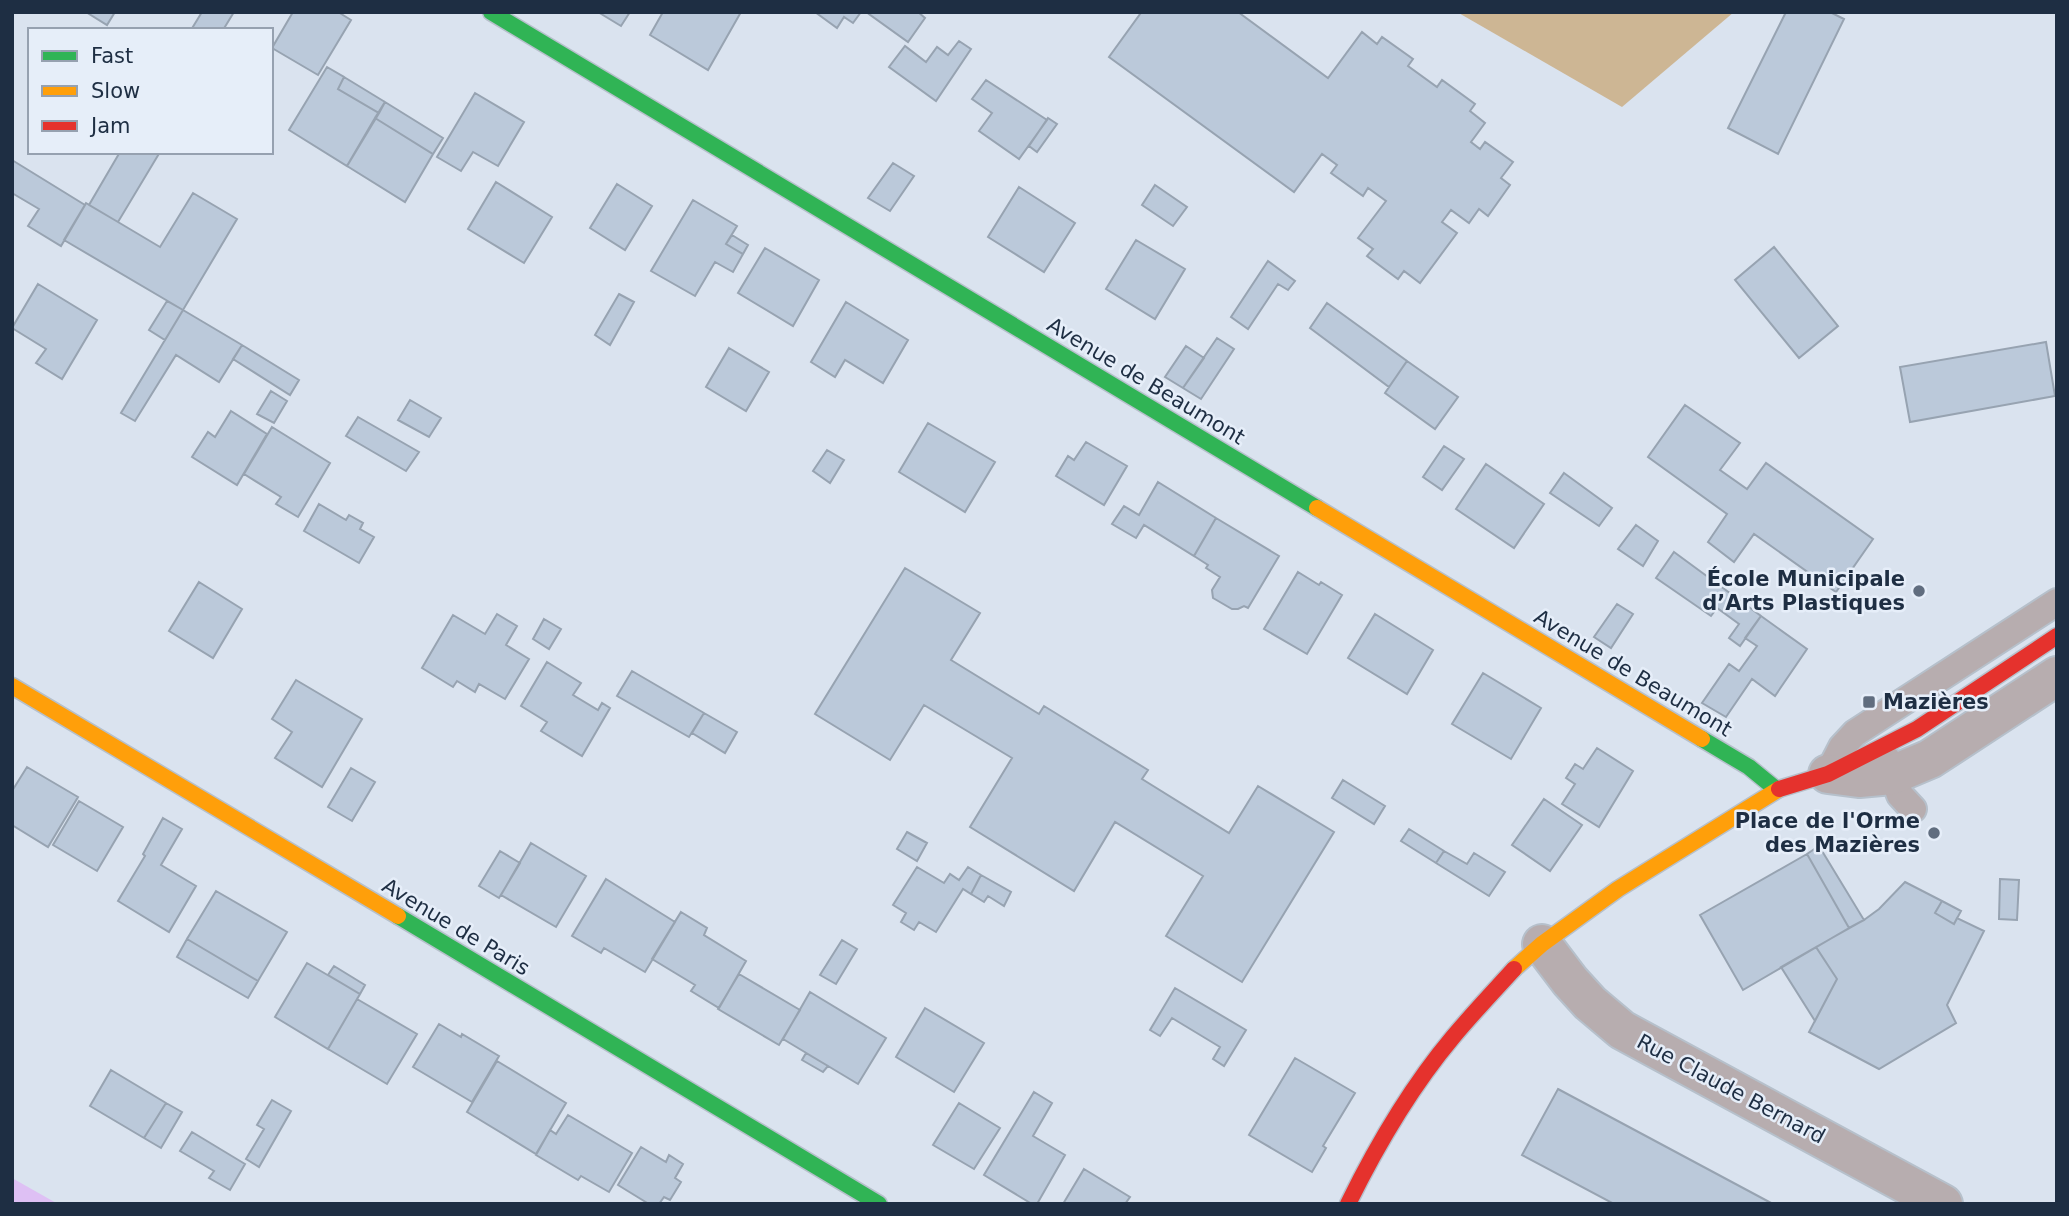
<svg xmlns="http://www.w3.org/2000/svg" width="2069" height="1216" font-family="'DejaVu Sans',sans-serif">
<style>
.forest{fill:#cdb694}
.water{fill:#dec0f4}
.building{fill:#bbc9da;stroke:#97a3b1;stroke-width:2}
.lines{fill:none;stroke-linecap:round;stroke-linejoin:round}
.lane-casing{stroke:#b6c0cb;stroke-width:30}
.street-casing{stroke:#b6c0cb;stroke-width:42}
.fast-casing{stroke:#b6c0cb;stroke-width:19}
.slow-casing{stroke:#b6c0cb;stroke-width:19}
.jam-casing{stroke:#b6c0cb;stroke-width:19}
.lane{stroke:#b7adaf;stroke-width:26}
.street{stroke:#b7adaf;stroke-width:38}
.fast{stroke:#30b455;stroke-width:16}
.slow{stroke:#ff9f0a;stroke-width:16}
.jam{stroke:#e5322d;stroke-width:16}
.poi-dot{fill:#606d7f;stroke:#e6eef9;stroke-width:2.5}
.labels{text-anchor:middle;stroke-width:5;stroke-linejoin:round;paint-order:stroke}
.street-label{font-size:21px;fill:#1e2e43;stroke:#e6eef9}
.poi-label{font-size:21px;font-weight:bold;fill:#1e2e43;stroke:#e6eef9;text-anchor:end}
</style>
<rect width="100%" height="100%" fill="#dae3ef"/>
<path class="forest" d="M1457,12h277l-112,95z"/>
<path class="water" d="M12,1178l46,26h-46z"/>
<path class="building" d="M86,12h29l-8,13z
M202,12h32l-11,18h-32z
M293,12h45l13,8 -33,55 -46,-27z
M598,12h32l-9,14z
M663,12h78l-33,58 -58,-35z
M815,12h46l-8,11 -9,-6 -7,11z
M871,12h47l7,6 -17,24 -39,-28z
M1138,12h100l90,66 34,-46 15,12 5,-7 31,22 -5,7 29,21 5,-7 33,24 -5,7 15,12 -14,19 9,7 5,-7 28,20 -12,16 9,7 -22,31 -9,-7 -10,14 -18,-13 -9,12 15,11 -37,50 -16,-12 -6,8 -31,-23 6,-7 -15,-11 28,-37 -18,-13 -5,8 -32,-23 6,-8 -15,-11 -28,38 -185,-135 31,-43z
M1786,12h44l14,7 -66,135 -50,-26z
M959,41l12,8 -35,52 -47,-34 16,-21 21,16 11,-15 11,8z
M327,67l17,10 -6,12 41,24 -32,53 -58,-36z
M344,77l41,25 -6,11 -41,-24z
M986,80l61,40 -28,39 -40,-28 13,-18 -20,-14z
M475,93l49,29 -26,44 -25,-14 -12,19 -24,-14z
M385,102l58,36 -10,16 -58,-36z
M375,118l58,36 -28,48 -58,-36z
M1048,118l9,6 -20,28 -8,-6z
M120,152h40l-42,70 -29,-17z
M12,160l73,45 -24,41 -33,-20 11,-17 -27,-16z
M893,163l21,13 -24,35 -22,-13z
M496,182l56,35 -28,46 -56,-34z
M617,184l35,22 -27,44 -35,-22z
M1155,185l32,22 -14,19 -31,-21z
M1019,187l56,36 -31,49 -56,-35z
M193,193l44,26 -54,91 -119,-70 22,-37 74,44z
M693,200l44,26 -11,18 17,10 -10,18 -18,-10 -20,34 -44,-25z
M732,235l16,10 -5,9 -17,-10z
M1136,240l49,29 -30,50 -49,-30z
M1774,247l64,79 -39,32 -64,-78z
M765,248l54,32 -26,46 -55,-33z
M1268,261l27,20 -7,9 -10,-6 -30,45 -17,-12z
M38,284l59,36 -35,59 -26,-16 10,-14 -34,-21z
M619,294l15,8 -24,43 -15,-10z
M167,301l16,9 -18,30 -16,-10z
M846,302l62,38 -25,43 -38,-23 -10,17 -24,-15z
M1327,303l80,58 -18,26 -79,-59z
M183,310l59,35 -23,37 -43,-27 -41,66 -14,-8z
M1217,338l17,11 -33,50 -18,-11z
M2046,342l9,54 -145,26 -10,-55z
M242,345l57,35 -9,15 -57,-36z
M1186,346l18,12 -21,30 -18,-11z
M729,348l40,24 -23,39 -40,-24z
M1407,361l51,36 -23,32 -50,-36z
M271,391l16,10 -13,22 -17,-9z
M410,400l31,18 -12,19 -31,-17z
M1685,405l55,38 -20,27 27,19 19,-26 107,76 -37,53 -82,-58 -20,28 -26,-20 19,-28 -79,-57z
M231,411l36,23 -30,51 -45,-28 16,-25 7,5z
M358,417l61,35 -13,19 -60,-35z
M928,423l67,39 -30,50 -66,-40z
M272,427l58,36 -32,54 -22,-13 5,-7 -37,-23z
M1086,442l41,24 -23,39 -48,-29 12,-20 6,4z
M1444,446l20,13 -22,31 -19,-13z
M827,450l17,10 -14,23 -17,-12z
M1486,464l58,40 -30,44 -58,-39z
M1564,473l48,35 -13,18 -49,-33z
M1158,482l58,36 -22,38 -50,-31 -8,13 -24,-14 12,-18 15,9z
M319,504l27,16 3,-5 14,8 -3,6 14,8 -15,26 -55,-32z
M1216,518l63,38 -31,52 -4,-2 -6,3h-6l-19,-11 -1,-8 8,-13 -14,-9 2,-3 -14,-9z
M1636,525l22,16 -15,25 -25,-17z
M1674,552l87,64 -21,30 -11,-8 10,-14 -22,-16 -6,8 -55,-38z
M905,568l75,45 -29,47 88,54 5,-8 104,64 -6,9 87,54 29,-47 76,46 -92,150 -76,-46 37,-60 -88,-54 -41,69 -104,-64 42,-69 -88,-53 -34,55 -75,-46z
M1298,572l21,13 2,-3 21,13 -35,59 -43,-25z
M199,582l43,27 -29,49 -44,-27z
M1617,604l16,10 -22,34 -17,-11z
M497,614l20,12 -11,19 23,14 -24,40 -26,-15 -4,8 -18,-11 -4,6 -31,-19 31,-53 32,19z
M1375,614l58,36 -26,44 -59,-36z
M1761,616l46,33 -32,47 -23,-17 -26,38 -24,-14 27,-39 10,7 18,-25 -12,-8z
M544,619l17,10 -12,20 -16,-10z
M547,662l34,21 -8,12 25,15 4,-7 8,5 -28,48 -41,-25 6,-9 -26,-16z
M632,671l72,42 -15,24 -72,-41z
M1483,673l58,35 -30,51 -59,-35z
M296,680l66,39 -40,68 -47,-29 17,-26 -20,-13z
M704,713l33,19 -12,21 -33,-20z
M1597,748l36,23 -34,56 -37,-23 13,-20 -9,-6 9,-14 8,5z
M27,767l51,30 -30,50 -36,-22v-34z
M351,768l24,14 -23,39 -24,-14z
M1343,780l42,26 -11,18 -42,-26z
M1544,799l38,26 -32,46 -38,-26z
M79,801l44,26 -26,44 -44,-26z
M163,818l19,11 -21,36 35,21 -27,46 -51,-31 27,-45 -2,-2z
M1409,829l35,22 -8,12 -35,-22z
M907,832l20,11 -10,18 -20,-12z
M531,843l55,33 -30,51 -55,-32z
M1819,846l45,74 -15,8 -42,-74z
M500,851l20,12 -21,35 -20,-12z
M1444,851l23,13 7,-11 31,19 -16,24 -53,-33z
M1807,854l42,74 -106,62 -43,-75z
M917,867l27,16 6,-9 9,6 9,-13 13,8 -10,19 -8,-5 -27,43 -17,-10 -5,8 -13,-8 5,-9 -13,-8z
M981,875l30,17 -7,14 -16,-10 -4,6 -13,-8z
M606,879l69,43 -30,50 -41,-24 -3,5 -29,-17z
M2000,879l19,1 -2,40 -18,-1z
M1905,882l37,19 -7,12 19,11 3,-6 27,13 -37,74 9,18 -77,46 -70,-37 28,-53 -21,-32 48,-27 15,-11z
M216,891l71,41 -29,49 -71,-42z
M1942,901l19,10 -7,13 -19,-11z
M681,912l26,16 -3,7 42,26 -27,47 -28,-17 4,-6 -43,-26z
M187,939l71,42 -10,17 -71,-41z
M842,940l15,9 -21,35 -16,-9z
M1816,947l21,32 -22,42 -34,-54z
M307,963l53,31 -32,55 -53,-32z
M334,966l31,19 -5,9 -32,-19z
M739,974l61,36 -21,35 -61,-36z
M1175,988l71,42 -22,36 -11,-7 7,-12 -48,-29 -12,18 -10,-6z
M810,992l76,46 -28,46 -75,-45z
M357,999l60,35 -30,50 -59,-35z
M925,1008l59,35 -30,49 -58,-35z
M439,1024l22,13 1,-3 37,22 -27,46 -59,-35z
M806,1053l22,13 -5,6 -21,-12z
M1295,1058l60,35 -32,53 3,2 -14,24 -63,-37z
M497,1061l69,42 -30,51 -69,-42z
M111,1070l55,33 -22,35 -54,-32z
M1558,1089l215,115h-159l-92,-49z
M1034,1092l18,11 -19,33 32,19 -28,49h-5l-48,-29z
M272,1100l19,11 -32,56 -13,-8 18,-30 -7,-4z
M166,1103l16,9 -21,36 -17,-10z
M959,1103l41,25 -26,41 -41,-24z
M568,1115l64,38 -23,39 -28,-16 -3,4 -42,-25 14,-25 6,4z
M192,1132l53,32 -15,26 -21,-12 5,-7 -34,-20z
M641,1147l25,15 3,-7 14,9 -8,14 6,4 -11,18 -6,-3 -5,7h-10l-31,-19z
M1084,1169l46,28 -5,7h-62z"/>
<g class="lines">
<defs>
<path id="lane" d="M1887,759l13,36 13,14
M1828,774l14,-27 13,-14 202,-131"/>
<path id="street" d="M1828,774l31,4 33,-3 38,-16 127,-83
M1542,944l28,37 20,22 32,27 321,174"/>
<path id="fast" d="M491,12l826,496
M1702,739l47,28 28,23
M398,916l481,288"/>
<path id="slow" d="M1317,508l385,231
M12,686l386,230
M1514,969l28,-25 76,-55 161,-100"/>
<path id="jam" d="M1779,789l49,-15 89,-45 140,-93
M1348,1204c29,-59 63,-117 105,-167 20,-24 41,-46 61,-68"/>
</defs>
<use href="#lane" class="lane-casing"/>
<use href="#street" class="street-casing"/>
<use href="#fast" class="fast-casing"/>
<use href="#slow" class="slow-casing"/>
<use href="#jam" class="jam-casing"/>
<use href="#lane" class="lane"/>
<use href="#street" class="street"/>
<use href="#fast" class="fast"/>
<use href="#slow" class="slow"/>
<use href="#jam" class="jam"/>
</g>
<g class="poi-dot">
<circle cx="1919" cy="591" r="7"/>
<rect x="1862" y="695" width="14" height="14" rx="3.5"/>
<circle cx="1934" cy="833" r="7"/>
</g>
<g class="labels">
<g class="street-label">
<text transform="translate(1146 381) rotate(31)" y="7">Avenue de Beaumont</text>
<text transform="translate(1633 673) rotate(31)" y="7">Avenue de Beaumont</text>
<text transform="translate(456 927) rotate(31)" y="7">Avenue de Paris</text>
<text transform="translate(1731 1089) rotate(28)" y="7">Rue Claude Bernard</text>
</g>
<g class="poi-label">
<text x="1905" y="586">École Municipale<tspan x="1905" dy="24">d’Arts Plastiques</tspan></text>
<text x="1883" y="709" text-anchor="start">Mazières</text>
<text x="1920" y="828">Place de l'Orme<tspan x="1920" dy="24">des Mazières</tspan></text>
</g>
</g>
<rect width="2069" height="1216" fill="none" stroke="#1e2e43" stroke-width="28"/>
<rect x="28" y="28" width="245" height="126" fill="#e6eef9" stroke="#96a1b0" stroke-width="2"/>
<rect x="42" y="51" width="35" height="10" fill="#30b455" stroke="#96a1b0" stroke-width="2"/>
<text x="91" y="63" font-size="21" fill="#1e2e43">Fast</text>
<rect x="42" y="86" width="35" height="10" fill="#ff9f0a" stroke="#96a1b0" stroke-width="2"/>
<text x="91" y="98" font-size="21" fill="#1e2e43">Slow</text>
<rect x="42" y="121" width="35" height="10" fill="#e5322d" stroke="#96a1b0" stroke-width="2"/>
<text x="91" y="133" font-size="21" fill="#1e2e43">Jam</text>
</svg>
